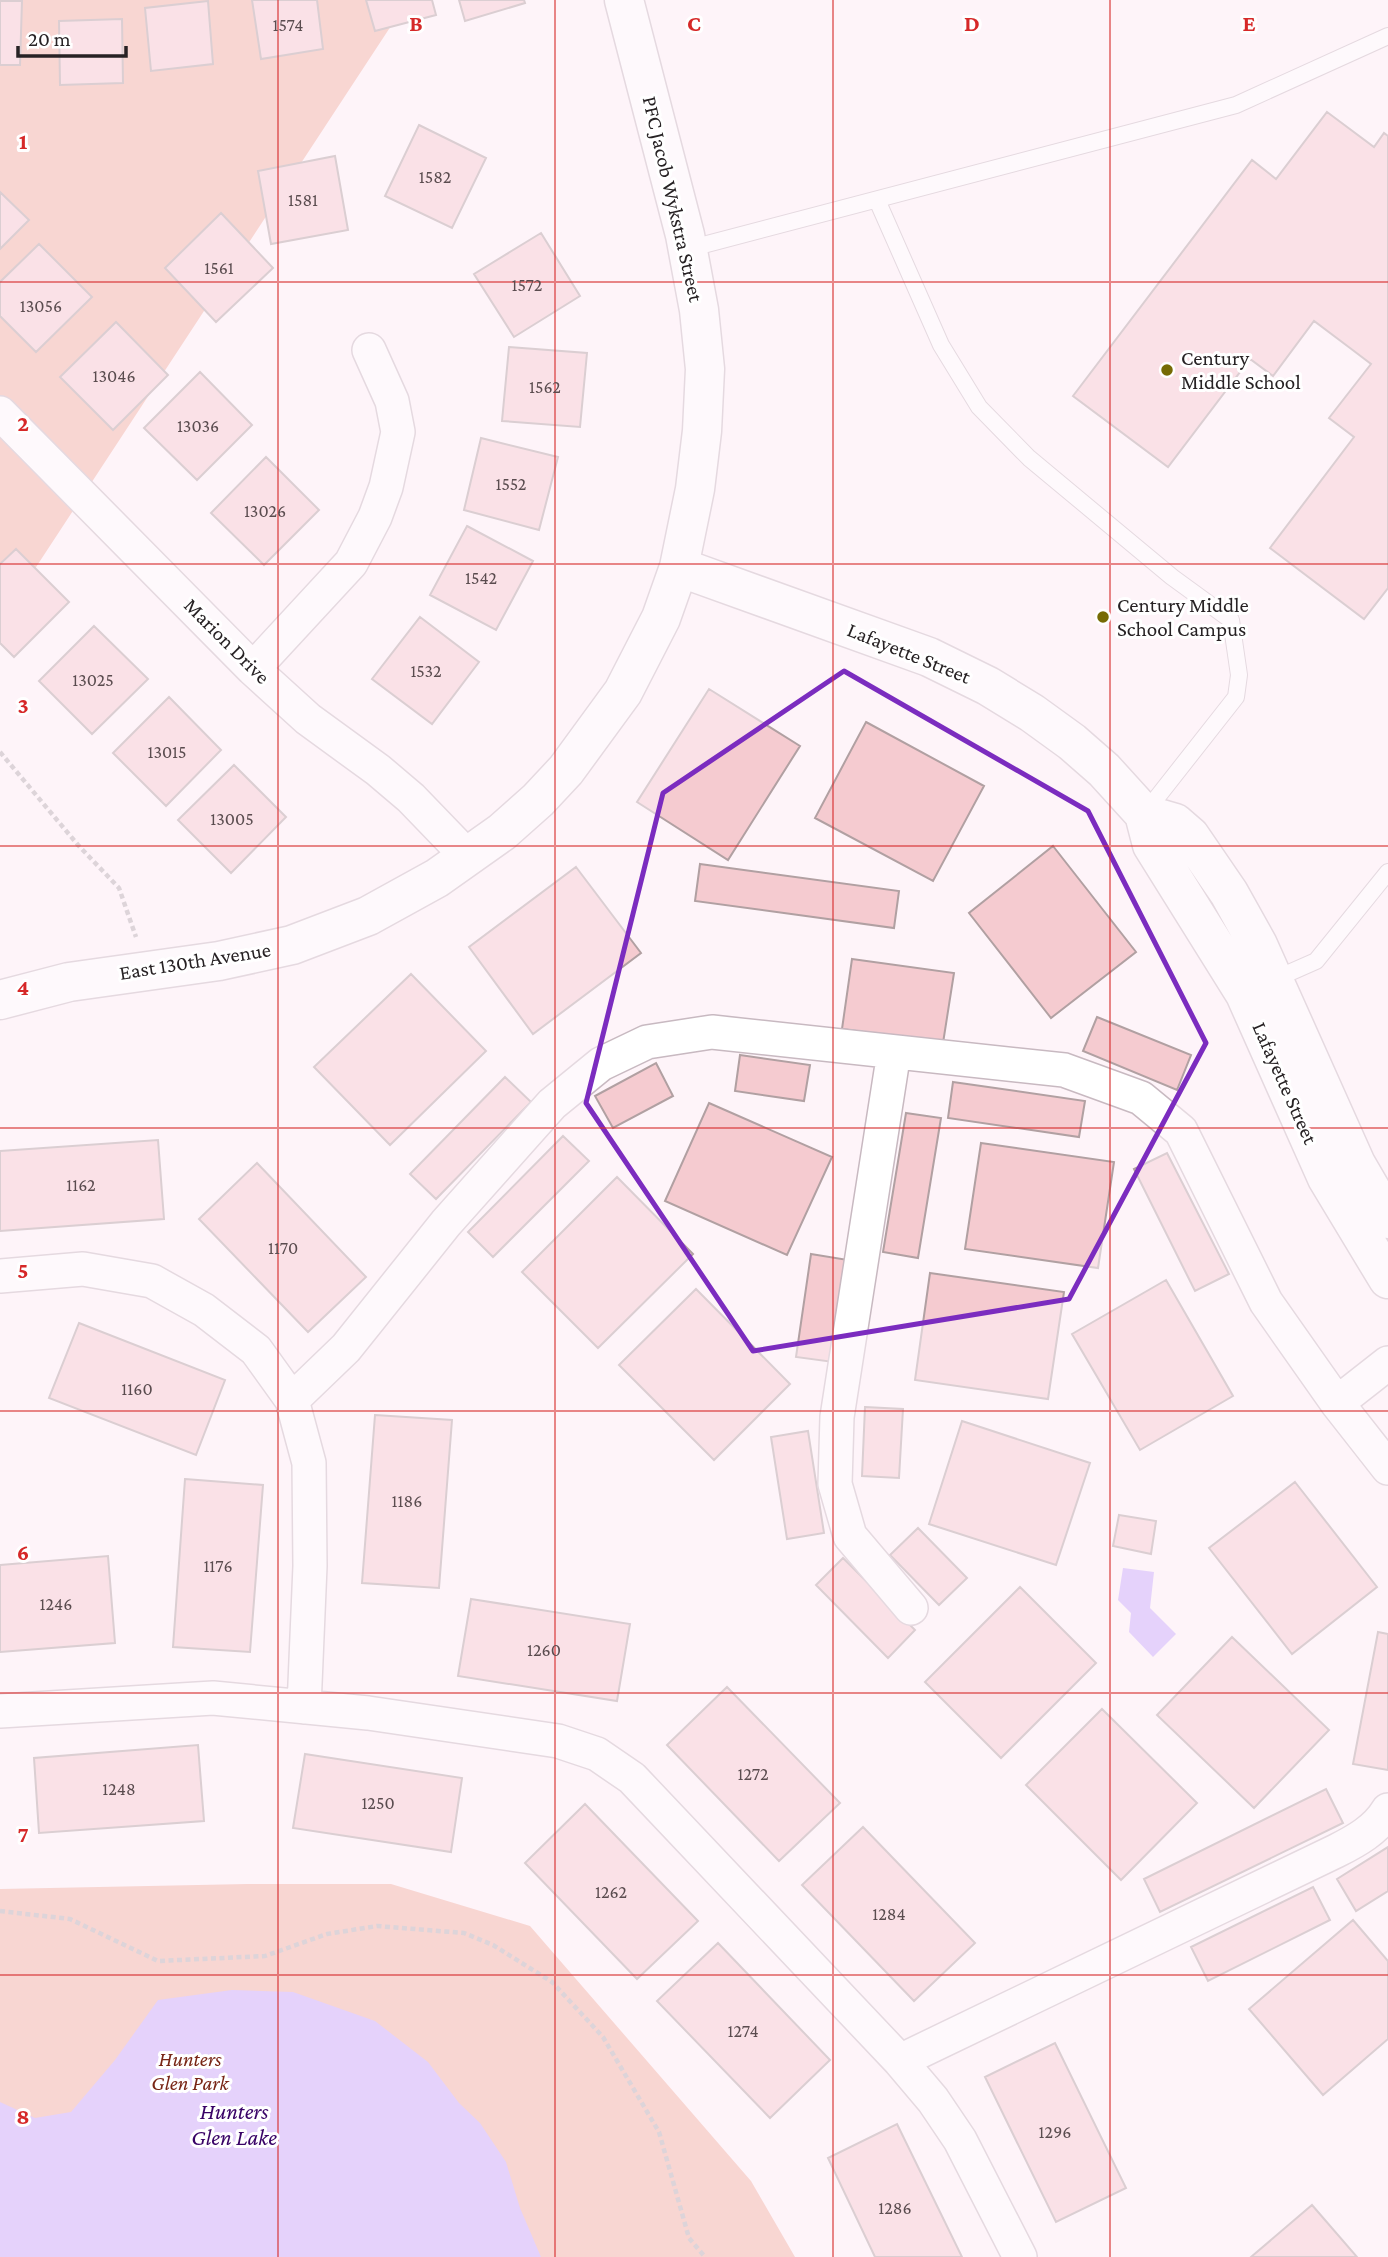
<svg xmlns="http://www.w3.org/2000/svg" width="1388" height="2257" font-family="'Crimson Pro',serif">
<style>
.green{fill:#f2b1a3}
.water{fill:#c7a9fc}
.building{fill:#f5cbd0;stroke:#b1a0a2;stroke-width:2}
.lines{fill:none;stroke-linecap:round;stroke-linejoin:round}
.lane-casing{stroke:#c8b9c1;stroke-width:18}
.street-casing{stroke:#c8b9c1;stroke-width:36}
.secondary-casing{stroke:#c8b9c1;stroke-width:41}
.path{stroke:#b5adb1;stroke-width:4.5;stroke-dasharray:5 3.5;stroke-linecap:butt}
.lane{stroke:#fff;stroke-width:16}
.street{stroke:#fff;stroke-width:33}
.secondary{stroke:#fff;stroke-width:38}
.marked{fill:none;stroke:#7b2cbf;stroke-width:5;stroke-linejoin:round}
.grid{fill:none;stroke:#d62828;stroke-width:2;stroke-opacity:0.55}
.poi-dot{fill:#766b05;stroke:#fff;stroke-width:2.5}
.labels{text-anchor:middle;stroke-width:6;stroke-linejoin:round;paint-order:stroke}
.number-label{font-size:18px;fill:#5a4c4f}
.street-label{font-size:21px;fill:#272224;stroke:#fff}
.poi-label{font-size:21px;fill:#272224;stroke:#fff;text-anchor:start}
.park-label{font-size:21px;font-style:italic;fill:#782515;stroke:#fff}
.water-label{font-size:23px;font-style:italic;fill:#380266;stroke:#fff}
.grid-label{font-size:23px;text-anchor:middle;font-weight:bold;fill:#d62828;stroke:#fff;stroke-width:6;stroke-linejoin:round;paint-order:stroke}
</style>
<rect width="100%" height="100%" fill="#fef4f9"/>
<path class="green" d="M0,0h408l-408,622z
M247,1884h144l139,42 221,255 44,76h-795v-368z"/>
<path class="water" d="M1123,1568l31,4 -4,36 26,26 -23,23 -24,-25 2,-19 -13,-13z
M232,1990l61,2 82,29 53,41 31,41 21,20 26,39 14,46 21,49h-541v-155l35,16 36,-6 44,-52 43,-60z"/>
<path class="building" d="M252,0h65l6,49 -62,10z
M366,0h66l4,15 -61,16z
M459,0h65l1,3 -60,18z
M0,1h22l-2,64h-20z
M208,1l5,63 -62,7 -6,-63z
M122,19l1,64 -63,2 -1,-64z
M1327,112l47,35 10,-14 4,3v452l-24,31 -94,-71 84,-111 -25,-19 42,-54 -21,-16 -36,-27 -41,55 -23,-17 -82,108 -95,-71 179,-236 24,19z
M419,125l67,33 -34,70 -67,-32z
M335,156l13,74 -77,14 -13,-73z
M0,192l29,28 -29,29z
M221,213l52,55 -57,54 -51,-54z
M541,233l39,63 -66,41 -40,-63z
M39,244l53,53 -56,55 -36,-36v-34z
M116,322l52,53 -55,55 -53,-53z
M509,347l78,6 -7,74 -78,-6z
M200,372l52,53 -55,55 -53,-52z
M481,438l77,19 -19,73 -75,-20z
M266,457l53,53 -55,55 -53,-52z
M467,526l66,35 -37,69 -66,-35z
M16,549l53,53 -55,55 -14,-14v-79z
M420,617l59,45 -47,62 -60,-45z
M94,626l54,53 -56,55 -53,-53z
M709,689l91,57 -72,114 -91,-58z
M169,697l52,53 -55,56 -53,-53z
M866,722l118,64 -51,95 -118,-63z
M234,765l52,52 -55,56 -53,-53z
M1053,846l83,106 -85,66 -82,-105z
M700,864l199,27 -5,37 -199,-27z
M576,867l65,86 -108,81 -64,-87z
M852,959l102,14 -11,70 -101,-14z
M411,974l75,77 -96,94 -76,-78z
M1097,1017l94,38 -14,35 -94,-39z
M740,1055l70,10 -6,36 -69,-10z
M656,1063l17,33 -60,32 -18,-32z
M505,1077l26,25 -95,97 -26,-25z
M953,1082l132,19 -6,36 -131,-19z
M709,1103l123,54 -45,98 -122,-54z
M906,1113l35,5 -23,140 -35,-6z
M563,1136l26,25 -96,96 -25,-25z
M158,1140l6,79 -164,12v-80z
M981,1143l133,19 -16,106 -133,-19z
M1167,1153l62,121 -34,17 -61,-122z
M257,1163l109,114 -58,55 -109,-113z
M617,1177l76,77 -95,94 -76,-76z
M811,1254l37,6 -15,102 -37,-5z
M930,1273l134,19 -16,107 -133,-19z
M1166,1280l67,116 -93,54 -68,-116z
M696,1289l94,95 -76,76 -95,-95z
M79,1323l146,57 -29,75 -147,-57z
M865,1407l38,2 -4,69 -37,-2z
M375,1415l77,5 -13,168 -77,-5z
M962,1421l128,42 -34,102 -127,-41z
M808,1431l16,102 -37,6 -16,-102z
M185,1479l78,6 -13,167 -77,-5z
M1295,1482l82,105 -85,67 -83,-106z
M1119,1515l37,6 -5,33 -38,-8z
M918,1528l49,50 -28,27 -49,-50z
M108,1556l7,87 -115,9v-87z
M843,1558l72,72 -27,28 -72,-73z
M1020,1587l76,76 -95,95 -76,-76z
M471,1599l159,25 -13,77 -159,-25z
M1378,1632l10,2v136l-35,-6z
M1232,1637l97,93 -75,78 -97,-93z
M727,1687l113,116 -61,58 -112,-116z
M1102,1709l95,94 -76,77 -95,-95z
M198,1745l6,76 -165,12 -5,-75z
M305,1754l157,24 -11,74 -158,-24z
M1326,1789l17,34 -183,89 -16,-33z
M585,1804l113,117 -61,58 -112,-116z
M863,1827l112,116 -61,58 -112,-116z
M1388,1847v44l-32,20 -19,-32z
M1313,1887l17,33 -122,61 -17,-34z
M1353,1920l35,41v78l-65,56 -74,-86z
M718,1943l112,117 -60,58 -113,-117z
M1055,2043l71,145 -70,34 -71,-145z
M897,2124l65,133h-87l-47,-99z
M1312,2205l45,52h-106z"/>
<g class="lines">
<defs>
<path id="lane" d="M877,200l64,145 38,62 50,51 143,119 59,43 8,55 -3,22 -92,117
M688,249l548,-144 152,-69
M1273,980l43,-19 72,-89"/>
<path id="street" d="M0,413l253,256 55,50 70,51 33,28 56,58
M253,669l98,-106 24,-46 11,-30 12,-55 -6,-31 -23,-51
M894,1052l-57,365 -2,67 15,52 61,72
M0,1276l83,-7 69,12 52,29 52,40 36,50 17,63 1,103 -6,141
M292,1400l54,-52 100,-125 106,-119 49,-40 46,-22 65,-10 352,38 77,28 40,33 85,171 71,101 51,65
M1337,1403l51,-40
M0,1711l213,-13 155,15 190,28 39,13 35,24 268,283 33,39 27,40 60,117
M900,2061l436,-210c20,-10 40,-21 52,-41"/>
<path id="secondary" d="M679,567l250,90 59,29 44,27 40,29 32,28 40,44 8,31 93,149 82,184 61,101
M1144,814l31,9 15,13 39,57 29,52 98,219 32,55
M0,1000l69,-18 150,-21 73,-16 76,-29 69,-38 65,-46 36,-32 28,-30 57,-78 38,-74 18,-51 16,-78 7,-58 3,-62 -6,-59 -14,-75 -61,-235"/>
</defs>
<use href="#lane" class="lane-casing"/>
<use href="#street" class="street-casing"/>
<use href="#secondary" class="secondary-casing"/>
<path class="path" d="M0,752l78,93 41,43 17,49
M0,1911l70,8 88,42 107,-5 62,-22 50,-8 87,7 29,12 59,37 51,55 56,95 30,106 16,19"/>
<use href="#lane" class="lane"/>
<use href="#street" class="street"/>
<use href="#secondary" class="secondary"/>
</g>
<path d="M0 0H1388V2257H0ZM844,671l244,140 118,232 -137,256 -316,52 -167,-248 77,-310z" fill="#fef4f9" fill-opacity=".55" fill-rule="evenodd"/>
<path class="marked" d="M844,671l244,140 118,232 -137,256 -316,52 -167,-248 77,-310z"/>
<path class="grid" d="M278,0v2257M555,0v2257M833,0v2257M1110,0v2257M0,282h1388M0,564h1388M0,846h1388M0,1128h1388M0,1411h1388M0,1693h1388M0,1975h1388"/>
<g class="poi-dot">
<circle cx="1167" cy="370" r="7"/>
<circle cx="1103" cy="617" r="7"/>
</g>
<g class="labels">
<g class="number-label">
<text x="288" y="31">1574</text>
<text x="435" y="183">1582</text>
<text x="303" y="206">1581</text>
<text x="219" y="274">1561</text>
<text x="527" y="291">1572</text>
<text x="41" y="312">13056</text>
<text x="114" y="382">13046</text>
<text x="545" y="393">1562</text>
<text x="198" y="432">13036</text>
<text x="511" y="490">1552</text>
<text x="265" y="517">13026</text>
<text x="481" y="584">1542</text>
<text x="426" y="677">1532</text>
<text x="93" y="686">13025</text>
<text x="167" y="758">13015</text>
<text x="232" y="825">13005</text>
<text x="81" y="1191">1162</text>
<text x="283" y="1254">1170</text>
<text x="137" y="1395">1160</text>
<text x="407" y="1507">1186</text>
<text x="218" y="1572">1176</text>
<text x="56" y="1610">1246</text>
<text x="544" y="1656">1260</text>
<text x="753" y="1780">1272</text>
<text x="119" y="1795">1248</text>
<text x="378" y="1809">1250</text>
<text x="611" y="1898">1262</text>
<text x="889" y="1920">1284</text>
<text x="743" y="2037">1274</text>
<text x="1055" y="2138">1296</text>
<text x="895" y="2214">1286</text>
</g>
<g class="street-label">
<text transform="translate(673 199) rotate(77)" y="7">PFC Jacob Wykstra Street</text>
<text transform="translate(227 641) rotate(45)" y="7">Marion Drive</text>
<text transform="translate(909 653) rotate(22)" y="7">Lafayette Street</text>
<text transform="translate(195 961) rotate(-9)" y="7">East 130th Avenue</text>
<text transform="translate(1285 1083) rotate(66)" y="7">Lafayette Street</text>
</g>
<g class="poi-label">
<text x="1181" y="365">Century<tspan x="1181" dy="24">Middle School</tspan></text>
<text x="1117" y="612">Century Middle<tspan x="1117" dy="24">School Campus</tspan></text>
</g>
<g class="park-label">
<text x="190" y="2066">Hunters<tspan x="190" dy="24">Glen Park</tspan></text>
</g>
<g class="water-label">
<text x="234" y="2119">Hunters<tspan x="234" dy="26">Glen Lake</tspan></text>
</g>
</g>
<g class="grid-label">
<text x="416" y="31">B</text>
<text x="694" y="31">C</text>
<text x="972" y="31">D</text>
<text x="1249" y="31">E</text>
<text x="23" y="149">1</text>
<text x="23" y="431">2</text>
<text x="23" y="713">3</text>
<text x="23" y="995">4</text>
<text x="23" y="1278">5</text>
<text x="23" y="1560">6</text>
<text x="23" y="1842">7</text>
<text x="23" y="2124">8</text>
</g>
<path d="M18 46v10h108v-10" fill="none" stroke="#272224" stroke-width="3.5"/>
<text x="28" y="46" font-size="21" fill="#272224" stroke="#ffffff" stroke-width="5" paint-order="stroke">20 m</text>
</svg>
